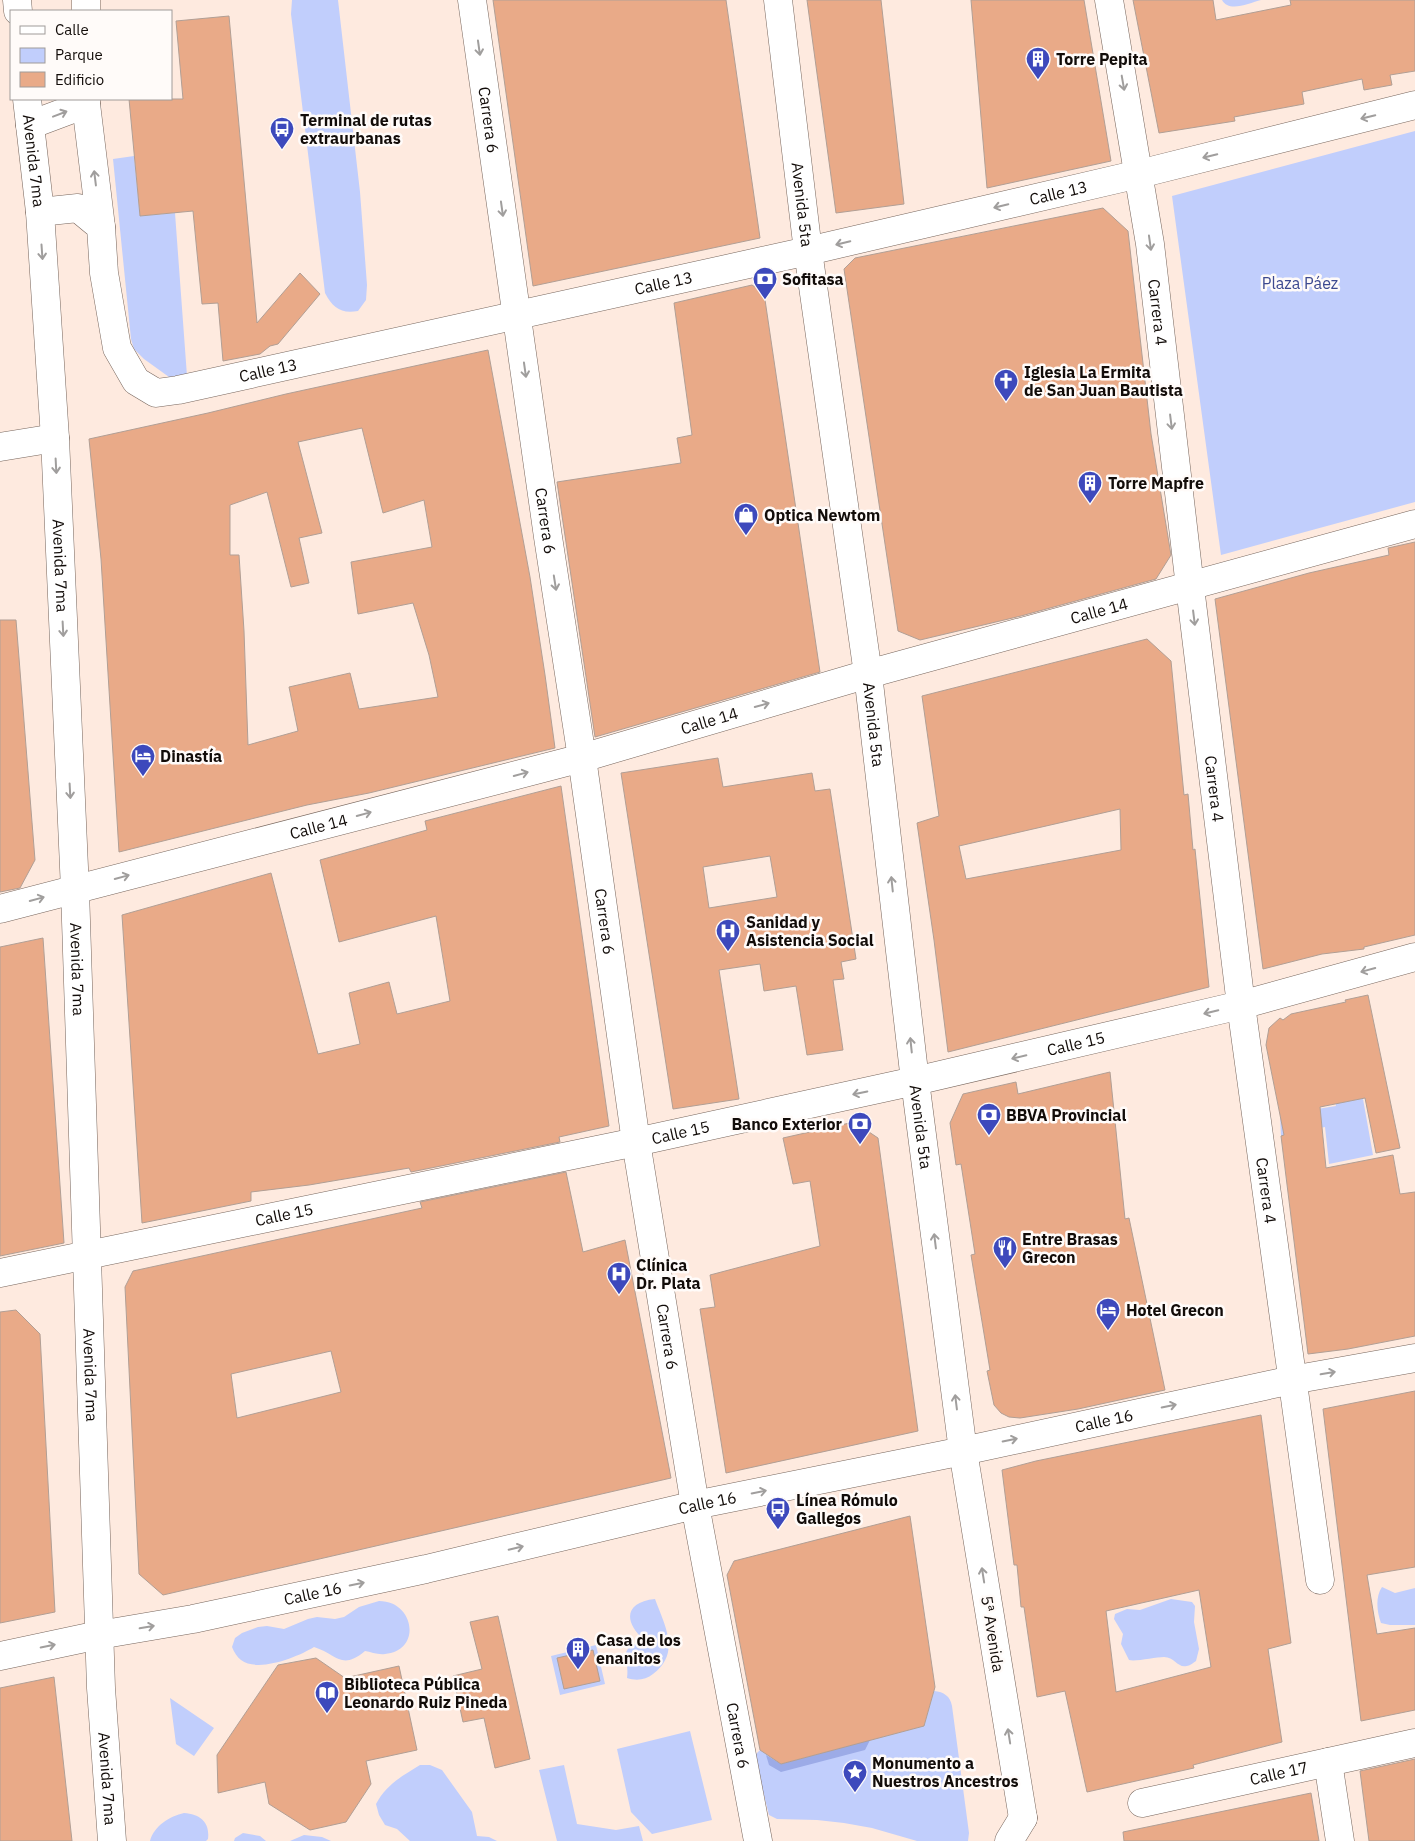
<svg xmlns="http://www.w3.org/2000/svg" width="1415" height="1841" font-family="'IBM Plex Sans',sans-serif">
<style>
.green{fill:#c1cefc}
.water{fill:#9cabe7}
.building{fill:#e9aa88;stroke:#b19f95;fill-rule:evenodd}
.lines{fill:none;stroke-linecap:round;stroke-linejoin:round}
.minor-casing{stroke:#77665d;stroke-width:29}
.tertiary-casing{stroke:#77665d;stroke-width:29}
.secondary-casing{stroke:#77665d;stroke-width:29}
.minor{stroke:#fff;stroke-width:28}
.tertiary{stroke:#fff;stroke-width:28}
.secondary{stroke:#fff;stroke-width:28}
.oneway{stroke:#a09e9d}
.labels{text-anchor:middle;stroke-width:5;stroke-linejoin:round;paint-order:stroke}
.poi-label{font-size:16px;font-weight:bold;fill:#120c09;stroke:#fffbf9;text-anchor:start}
.street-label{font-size:16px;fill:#120c09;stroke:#fffbf9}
.park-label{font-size:16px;fill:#3c4990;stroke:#fffbf9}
</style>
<rect width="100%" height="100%" fill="#feeadf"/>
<path class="green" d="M292,0h46l22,192 7,93 -1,15 -8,11c-17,3 -25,-3 -33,-18l-34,-279z
M1222,0h39c-12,3 -32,13 -39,0z
M1415,131v371l-194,53 -49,-359z
M134,156l6,60 35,-3 12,163 -18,1 -25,-18 -10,-10 -3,-10 -18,-180z
M1355,1054l18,101 -44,9 -4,-37 -44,9 -1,-21 56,-9 -9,-46z
M1382,1587l13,6 20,-5v37h-25l-9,-2c-4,-11 -6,-26 1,-36z
M655,1599c10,27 26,54 -2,75 -7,6 -17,7 -26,4 3,-22 -12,-27 17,-38 -21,-19 -19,-38 11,-41z
M1171,1599l21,3 3,4 -1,16 5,27 -3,12c-18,14 -18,-4 -32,-4 -8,0 -29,5 -35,3l-8,-16 2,-10 -9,-15 1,-5 12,-5 13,1z
M379,1601c36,0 43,50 6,53 -7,1 -14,-2 -20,-3 -24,20 -28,3 -51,-4 -16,10 -56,26 -73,13 -4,-3 -7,-8 -9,-13l3,-9 7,-5 16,-6 9,-1 17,3 24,-10 9,-2 18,2 9,-2 15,-10z
M596,1645l9,39 -45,11 -9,-39z
M934,1691c10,1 16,5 18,15l17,127 -1,8h-51l-45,-13 -28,-5 -27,-3 -40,-1 -8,-4 -14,-55 1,-6 4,-4 21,14 143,-38z
M170,1698l44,30 -20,28 -18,-12z
M690,1731l22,89 -60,14 -21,-22 -14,-63z
M420,1765h10l12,5 30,42 5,24 12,1 8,4h-87l-13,-12 -12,-4 -6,-10 -3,-11c10,-19 26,-28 44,-39z
M564,1765l13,59 39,6 23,-4 4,15h-86l-18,-71z
M184,1813c17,1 26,10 24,26l-2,2h-56c4,-15 20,-25 34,-28z
M243,1833l17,3 6,5h-32l1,-3z
M304,1835l18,2 9,4h-41z"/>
<path class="water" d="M870,1740l-5,10 -84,22 -12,-7 -3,-10 15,9z"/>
<path class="building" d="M493,0h233l34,238 -227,48z
M807,0h74l23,204 -68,9z
M971,0h113l27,161 -124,27z
M1133,0h80l3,20 75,-15 -1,-5h125v71l-25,4 2,10 -28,5 -2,-11 -60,13 2,12 -70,13 1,4 -76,12z
M229,16l28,307 43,-50 20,21 -42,50 -8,2 -10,8 -37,7 -5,-58 -16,1 -9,-93 -53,5 -11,-117h54l-7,-78z
M1103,208l25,23 23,203 20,121 -15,24 -135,37 -101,24 -22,-9 -54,-362 11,-11z
M752,285l12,8 56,379 -225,65 -38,-255 124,-19 -4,-25 15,-3 -18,-132z
M488,350l42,227 15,98 10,73 -186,45 -62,12 -188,47 -18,-293 -12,-120 119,-26 78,-19zM362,428l21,85 41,-13 8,47 -81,15 7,52 55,-11 16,52 9,42 -79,12 -9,-36 -61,14 9,44 -50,14 -4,-114 -5,-76h-9v-50l37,-13 24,95 18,-4 -10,-45 23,-5 -24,-91z
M1415,542v393l-51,12v2l-42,5 -59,15 -48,-370 94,-26 80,-18 -1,-7z
M0,620h16l19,240 -15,28 -20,4z
M1147,639l24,22 13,134 4,-1 5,56 2,-1 14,138 -261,65 -14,-112 -17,-117 22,-7 -17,-120zM1120,809l1,41 -155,29 -7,-33z
M718,758l5,29 89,-14 3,18 15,-2 26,170 -15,3 3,17 -11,1 10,70 -36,5 -11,-69 -32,5 -4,-27 -41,6 20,129 -66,10 -52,-336zM770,856l7,41 -68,11 -6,-41z
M561,786l48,340 -50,11 1,5 -149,30 -2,-4 -100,17 -58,7v9l-109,22 -20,-308 149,-42 47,181 42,-10 -11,-51 40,-11 8,32 53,-13 -14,-85 -97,26 -19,-82 107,-30 -2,-9z
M43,938l21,305 -64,13v-309z
M1368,995l32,153 -24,5 -11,-55 -45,9 6,61 67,-13 7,39 15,-2v144l-67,13 -40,5 -27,-218 3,-1 -18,-90 3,-17 11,-10 3,2 8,-6 55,-12 -1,-2z
M1110,1072l15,147 4,-1 36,172 -87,19 -58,9 -11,-1 -8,-4 -7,-8 -7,-34 3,-1 -19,-115 4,-1 -14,-90 -5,1 -6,-42 13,-29 53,-12 2,12z
M854,1122l24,16 40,293 -192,42 -26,-164 15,-2 -5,-32 110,-29 -10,-65 -17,3 -10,-46z
M566,1172l17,80 42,-12 46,238 -508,117 -24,-21 -14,-287 8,-16 289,-63 -2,-6zM331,1351l10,41 -104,26 -6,-44z
M16,1310l24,24 15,278 -55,11v-311z
M1415,1391v176l-48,8 10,59 38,-6v82l-54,11 -38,-312z
M1261,1415l30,228 -23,6 14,93 -89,23 1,3 -107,24 -22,-101 -28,6 -13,-90h-3l-4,-42h-3l-12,-95 34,-9zM1199,1590l12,77 -95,25 -10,-81z
M910,1516l25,171 -11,39 -143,38 -21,-14 -33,-175 7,-14z
M498,1616l32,143 -35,9 -11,-50 -21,4 -10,-46 29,-7 -12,-47z
M593,1650l7,31 -36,8 -7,-31z
M316,1658l29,20 54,-12 18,84 -51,11 5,23 -25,38 -36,8 -41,-26 -4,-22 -47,11 -1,-38 61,-90z
M54,1677l18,164h-72v-153z
M1415,1759v82h-46l-9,-70z
M1311,1793l8,48h-195l-1,-9z"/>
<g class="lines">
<defs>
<g id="minor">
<path id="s1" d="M472,0l76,537 34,221 54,384 59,363 63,336"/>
<path id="s2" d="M1109,0l41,244 40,343 51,418 79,575"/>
<path d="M86,11v-11"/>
<path d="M86,104l15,123"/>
<path d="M30,125l56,-21v-5"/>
<path id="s3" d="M40,212l38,-4 23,19 3,46 13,75 19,33 20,12 22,-3 630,-139 331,-77 276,-69"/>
<path d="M0,447l55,-9"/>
<path id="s4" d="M0,909l582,-151 286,-84 547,-150"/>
<path id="s5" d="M0,1273l636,-131 279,-61 326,-76 174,-48"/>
<path id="s6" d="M0,1656l99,-21 94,-16 233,-50 269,-64 268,-54 329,-71 123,-22"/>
<path d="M1328,1762l12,79"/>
<path id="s7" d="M1142,1803l273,-60"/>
</g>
<g id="tertiary">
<path d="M17,0l1,11"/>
<path id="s8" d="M778,0l30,251 60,423 47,407 48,370 60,367"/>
<path id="s9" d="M27,99l13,113 15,226 20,452 26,798 11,153"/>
</g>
<path id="secondary" d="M1009,1841l14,-23"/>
</defs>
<use href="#minor" class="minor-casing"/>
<use href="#tertiary" class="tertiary-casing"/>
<use href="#secondary" class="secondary-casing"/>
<use href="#minor" class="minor"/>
<use href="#tertiary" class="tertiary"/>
<use href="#secondary" class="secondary"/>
</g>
<defs><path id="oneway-shaft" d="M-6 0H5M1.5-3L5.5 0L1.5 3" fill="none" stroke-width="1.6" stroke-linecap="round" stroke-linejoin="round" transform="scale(1.25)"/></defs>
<g class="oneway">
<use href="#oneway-shaft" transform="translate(479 48) rotate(82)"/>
<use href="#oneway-shaft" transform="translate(1123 83) rotate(80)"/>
<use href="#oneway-shaft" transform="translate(60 114) rotate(-21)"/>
<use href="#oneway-shaft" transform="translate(1368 117) rotate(166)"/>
<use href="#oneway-shaft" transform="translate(1210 156) rotate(166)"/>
<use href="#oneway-shaft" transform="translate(95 178) rotate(-97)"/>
<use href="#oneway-shaft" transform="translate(1001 206) rotate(167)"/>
<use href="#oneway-shaft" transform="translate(502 209) rotate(82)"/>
<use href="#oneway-shaft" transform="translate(843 243) rotate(167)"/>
<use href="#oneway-shaft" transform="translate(1150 243) rotate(82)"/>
<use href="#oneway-shaft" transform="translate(42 252) rotate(86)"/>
<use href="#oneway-shaft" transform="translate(525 370) rotate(82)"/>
<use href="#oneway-shaft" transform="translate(1171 422) rotate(83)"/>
<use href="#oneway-shaft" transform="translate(56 466) rotate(87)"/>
<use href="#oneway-shaft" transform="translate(555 583) rotate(81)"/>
<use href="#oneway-shaft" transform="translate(1194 618) rotate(83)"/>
<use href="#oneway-shaft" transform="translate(63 629) rotate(87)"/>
<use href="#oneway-shaft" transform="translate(762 705) rotate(-16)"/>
<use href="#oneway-shaft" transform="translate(521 774) rotate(-15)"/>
<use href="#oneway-shaft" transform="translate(70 791) rotate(87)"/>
<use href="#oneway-shaft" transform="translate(364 814) rotate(-15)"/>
<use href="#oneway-shaft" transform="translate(122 877) rotate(-15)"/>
<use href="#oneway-shaft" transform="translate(892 884) rotate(-96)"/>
<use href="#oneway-shaft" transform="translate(37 899) rotate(-15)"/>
<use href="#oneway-shaft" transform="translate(1368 970) rotate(165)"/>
<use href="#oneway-shaft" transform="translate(1211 1012) rotate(167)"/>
<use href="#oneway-shaft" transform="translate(911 1045) rotate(-96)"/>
<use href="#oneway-shaft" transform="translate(1019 1057) rotate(167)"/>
<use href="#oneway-shaft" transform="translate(860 1093) rotate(168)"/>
<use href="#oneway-shaft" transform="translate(935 1241) rotate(-97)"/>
<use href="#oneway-shaft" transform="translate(1328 1373) rotate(-10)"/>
<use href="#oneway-shaft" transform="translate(956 1402) rotate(-97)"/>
<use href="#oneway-shaft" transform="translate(1169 1406) rotate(-12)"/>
<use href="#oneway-shaft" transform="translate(1010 1440) rotate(-12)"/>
<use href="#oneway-shaft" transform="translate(759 1492) rotate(-11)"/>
<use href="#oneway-shaft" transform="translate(516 1548) rotate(-13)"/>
<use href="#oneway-shaft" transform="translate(983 1575) rotate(-99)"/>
<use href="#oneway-shaft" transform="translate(357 1584) rotate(-12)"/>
<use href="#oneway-shaft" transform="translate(147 1627) rotate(-10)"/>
<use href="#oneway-shaft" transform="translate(48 1646) rotate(-12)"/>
<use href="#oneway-shaft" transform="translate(1009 1736) rotate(-99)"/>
</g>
<defs>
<symbol id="building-pin" viewBox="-11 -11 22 30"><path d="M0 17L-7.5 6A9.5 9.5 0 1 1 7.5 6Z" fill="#3d49bc" stroke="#fffbf9"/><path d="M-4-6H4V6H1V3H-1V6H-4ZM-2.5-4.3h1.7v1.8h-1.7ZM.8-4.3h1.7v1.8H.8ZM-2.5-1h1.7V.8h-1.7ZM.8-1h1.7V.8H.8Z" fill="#fff"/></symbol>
<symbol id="bus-pin" viewBox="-11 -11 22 30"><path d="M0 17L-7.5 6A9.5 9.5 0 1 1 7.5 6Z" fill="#3d49bc" stroke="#fffbf9"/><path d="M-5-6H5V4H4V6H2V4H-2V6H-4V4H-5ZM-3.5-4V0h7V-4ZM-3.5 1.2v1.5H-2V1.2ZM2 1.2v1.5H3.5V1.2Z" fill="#fff"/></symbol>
<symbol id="bank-pin" viewBox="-11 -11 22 30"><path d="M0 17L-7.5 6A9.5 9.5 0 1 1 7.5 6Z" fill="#3d49bc" stroke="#fffbf9"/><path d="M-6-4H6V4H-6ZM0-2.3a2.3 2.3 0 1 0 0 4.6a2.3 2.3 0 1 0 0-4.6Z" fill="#fff"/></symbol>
<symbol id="church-pin" viewBox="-11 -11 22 30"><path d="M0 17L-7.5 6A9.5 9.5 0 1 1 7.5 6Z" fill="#3d49bc" stroke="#fffbf9"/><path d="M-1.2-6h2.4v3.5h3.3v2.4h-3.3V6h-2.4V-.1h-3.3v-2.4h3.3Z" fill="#fff"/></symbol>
<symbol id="shop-pin" viewBox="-11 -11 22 30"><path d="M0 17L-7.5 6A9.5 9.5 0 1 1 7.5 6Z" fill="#3d49bc" stroke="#fffbf9"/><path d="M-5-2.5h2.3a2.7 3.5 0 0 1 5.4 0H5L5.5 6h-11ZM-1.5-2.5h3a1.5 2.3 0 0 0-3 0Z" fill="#fff"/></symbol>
<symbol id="hotel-pin" viewBox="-11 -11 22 30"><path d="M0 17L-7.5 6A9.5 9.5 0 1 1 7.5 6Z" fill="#3d49bc" stroke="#fffbf9"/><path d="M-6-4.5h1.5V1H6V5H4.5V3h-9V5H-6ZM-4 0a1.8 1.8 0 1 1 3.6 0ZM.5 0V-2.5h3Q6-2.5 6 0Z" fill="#fff"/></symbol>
<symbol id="hospital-pin" viewBox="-11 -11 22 30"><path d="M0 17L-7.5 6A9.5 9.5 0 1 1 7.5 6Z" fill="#3d49bc" stroke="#fffbf9"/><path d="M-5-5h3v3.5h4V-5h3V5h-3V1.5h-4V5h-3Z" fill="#fff"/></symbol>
<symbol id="restaurant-pin" viewBox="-11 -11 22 30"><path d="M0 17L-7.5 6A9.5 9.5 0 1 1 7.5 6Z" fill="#3d49bc" stroke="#fffbf9"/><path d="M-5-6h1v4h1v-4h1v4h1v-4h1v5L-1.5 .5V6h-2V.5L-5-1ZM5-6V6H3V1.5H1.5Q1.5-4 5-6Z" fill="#fff"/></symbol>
<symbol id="library-pin" viewBox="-11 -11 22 30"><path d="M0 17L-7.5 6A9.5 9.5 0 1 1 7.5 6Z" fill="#3d49bc" stroke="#fffbf9"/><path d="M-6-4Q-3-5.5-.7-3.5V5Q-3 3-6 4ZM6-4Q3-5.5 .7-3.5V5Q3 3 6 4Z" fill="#fff"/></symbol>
<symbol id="sight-pin" viewBox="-11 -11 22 30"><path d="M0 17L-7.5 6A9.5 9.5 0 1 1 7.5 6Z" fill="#3d49bc" stroke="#fffbf9"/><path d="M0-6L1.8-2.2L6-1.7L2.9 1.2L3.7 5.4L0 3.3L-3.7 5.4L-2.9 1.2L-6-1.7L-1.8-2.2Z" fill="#fff"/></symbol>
</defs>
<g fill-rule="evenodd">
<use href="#building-pin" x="1024" y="45" width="28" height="38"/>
<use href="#bus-pin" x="268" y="115" width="28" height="38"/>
<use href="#bank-pin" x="751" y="265" width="28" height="38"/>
<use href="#church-pin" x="992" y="367" width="28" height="38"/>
<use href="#building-pin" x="1076" y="469" width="28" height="38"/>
<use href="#shop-pin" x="732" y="501" width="28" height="38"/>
<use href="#hotel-pin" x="129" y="742" width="28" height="38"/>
<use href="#hospital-pin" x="714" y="917" width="28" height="38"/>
<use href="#bank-pin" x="975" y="1101" width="28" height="38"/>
<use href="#bank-pin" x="846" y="1110" width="28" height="38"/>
<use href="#restaurant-pin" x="991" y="1234" width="28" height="38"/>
<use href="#hospital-pin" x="605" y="1260" width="28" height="38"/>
<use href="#hotel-pin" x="1094" y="1296" width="28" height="38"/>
<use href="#bus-pin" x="764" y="1495" width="28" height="38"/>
<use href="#building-pin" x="564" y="1635" width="28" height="38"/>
<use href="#library-pin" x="313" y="1679" width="28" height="38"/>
<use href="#sight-pin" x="841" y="1758" width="28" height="38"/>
</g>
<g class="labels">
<g class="poi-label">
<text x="1056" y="65">Torre Pepita</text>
<text x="300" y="126">Terminal de rutas<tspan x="300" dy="18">extraurbanas</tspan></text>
<text x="782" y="285">Sofitasa</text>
<text x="1024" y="378">Iglesia La Ermita<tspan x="1024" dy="18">de San Juan Bautista</tspan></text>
<text x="1108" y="489">Torre Mapfre</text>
<text x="764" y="521">Optica Newtom</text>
<text x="160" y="762">Dinastía</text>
<text x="746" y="928">Sanidad y<tspan x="746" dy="18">Asistencia Social</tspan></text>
<text x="1006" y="1121">BBVA Provincial</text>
<text x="842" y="1130" text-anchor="end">Banco Exterior</text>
<text x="1022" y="1245">Entre Brasas<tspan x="1022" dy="18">Grecon</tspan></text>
<text x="636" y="1271">Clínica<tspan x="636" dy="18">Dr. Plata</tspan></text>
<text x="1126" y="1316">Hotel Grecon</text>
<text x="796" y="1506">Línea Rómulo<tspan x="796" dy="18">Gallegos</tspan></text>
<text x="596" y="1646">Casa de los<tspan x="596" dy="18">enanitos</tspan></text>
<text x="344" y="1690">Biblioteca Pública<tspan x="344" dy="18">Leonardo Ruiz Pineda</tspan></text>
<text x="872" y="1769">Monumento a<tspan x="872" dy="18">Nuestros Ancestros</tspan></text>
</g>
<g class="street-label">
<text dy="6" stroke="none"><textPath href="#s1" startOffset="121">Carrera 6</textPath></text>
<text dy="6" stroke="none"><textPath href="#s9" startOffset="62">Avenida 7ma</textPath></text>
<text dy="6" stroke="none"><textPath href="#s3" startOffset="1176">Calle 13</textPath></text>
<text dy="6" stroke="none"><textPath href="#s8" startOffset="206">Avenida 5ta</textPath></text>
<text dy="6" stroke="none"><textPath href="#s3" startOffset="771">Calle 13</textPath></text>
<text dy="6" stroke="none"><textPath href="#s2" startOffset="316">Carrera 4</textPath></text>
<text dy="6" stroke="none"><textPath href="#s3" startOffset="366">Calle 13</textPath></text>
<text dy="6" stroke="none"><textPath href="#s1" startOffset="526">Carrera 6</textPath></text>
<text dy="6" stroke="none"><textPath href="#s9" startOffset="468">Avenida 7ma</textPath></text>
<text dy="6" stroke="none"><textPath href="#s4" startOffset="1139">Calle 14</textPath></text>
<text dy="6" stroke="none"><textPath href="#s4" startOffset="734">Calle 14</textPath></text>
<text dy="6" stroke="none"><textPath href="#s8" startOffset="731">Avenida 5ta</textPath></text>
<text dy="6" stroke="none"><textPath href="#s2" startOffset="796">Carrera 4</textPath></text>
<text dy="6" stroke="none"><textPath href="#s4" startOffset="329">Calle 14</textPath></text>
<text dy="6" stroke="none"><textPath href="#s1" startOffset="931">Carrera 6</textPath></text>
<text dy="6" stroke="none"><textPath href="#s9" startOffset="872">Avenida 7ma</textPath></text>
<text dy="6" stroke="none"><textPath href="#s5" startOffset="1100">Calle 15</textPath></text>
<text dy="6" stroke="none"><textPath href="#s8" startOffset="1136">Avenida 5ta</textPath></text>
<text dy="6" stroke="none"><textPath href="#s5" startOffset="695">Calle 15</textPath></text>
<text dy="6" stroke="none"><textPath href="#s2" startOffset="1201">Carrera 4</textPath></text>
<text dy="6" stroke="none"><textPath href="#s5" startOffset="290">Calle 15</textPath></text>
<text dy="6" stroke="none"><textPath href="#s1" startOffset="1351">Carrera 6</textPath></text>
<text dy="6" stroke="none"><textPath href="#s9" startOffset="1278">Avenida 7ma</textPath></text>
<text dy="6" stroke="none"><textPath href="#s6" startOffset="1129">Calle 16</textPath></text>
<text dy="6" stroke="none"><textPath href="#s6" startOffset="724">Calle 16</textPath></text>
<text dy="6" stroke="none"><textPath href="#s6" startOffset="319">Calle 16</textPath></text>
<text transform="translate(993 1634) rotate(81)" y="6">5ª Avenida</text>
<text dy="6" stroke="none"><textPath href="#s1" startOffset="1756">Carrera 6</textPath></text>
<text dy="6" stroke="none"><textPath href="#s7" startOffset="140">Calle 17</textPath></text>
<text dy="6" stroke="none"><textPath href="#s9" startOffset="1682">Avenida 7ma</textPath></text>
</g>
<g class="park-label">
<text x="1300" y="289">Plaza Páez</text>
</g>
</g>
<rect x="10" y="10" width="162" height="90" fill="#fffbf9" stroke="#a09b99"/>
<rect x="20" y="26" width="25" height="8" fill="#ffffff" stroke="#a09b99"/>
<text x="55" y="35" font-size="15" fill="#120c09">Calle</text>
<rect x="20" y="48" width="25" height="15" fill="#c1cefc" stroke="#a09b99"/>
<text x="55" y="60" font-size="15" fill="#120c09">Parque</text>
<rect x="20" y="72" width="25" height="15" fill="#e9aa88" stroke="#a09b99"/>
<text x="55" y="85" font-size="15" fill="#120c09">Edificio</text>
</svg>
